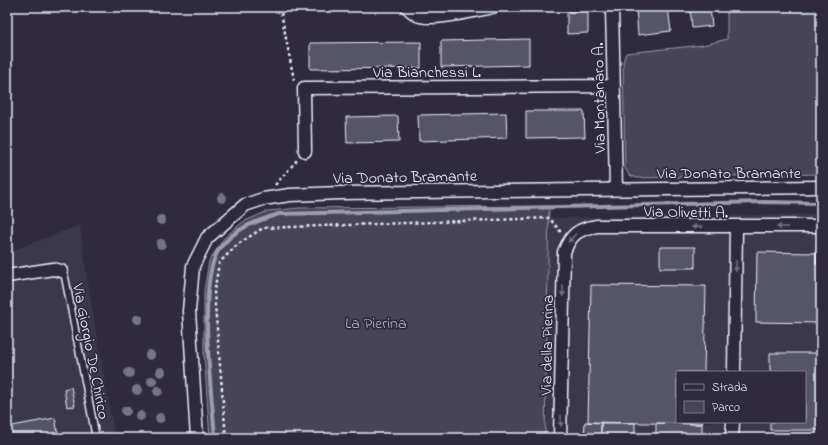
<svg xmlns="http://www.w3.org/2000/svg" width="828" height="445" font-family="'Indie Flower',sans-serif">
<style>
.built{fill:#3b3749;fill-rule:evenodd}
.green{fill:#464455;stroke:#979aa6}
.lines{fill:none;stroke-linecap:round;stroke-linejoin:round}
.stream{stroke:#9c9fab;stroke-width:4}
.building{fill:#575565;stroke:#e8f1f8}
.lane-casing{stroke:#e8f1f8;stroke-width:9}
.street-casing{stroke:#e8f1f8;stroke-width:15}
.path{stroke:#e8f1f8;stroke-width:2.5;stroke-dasharray:3 3;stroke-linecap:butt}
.lane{stroke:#2f2a3d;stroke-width:6}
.street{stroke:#2f2a3d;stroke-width:12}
.tree{fill:#757684}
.oneway{fill:#70707e}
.labels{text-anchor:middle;stroke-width:3.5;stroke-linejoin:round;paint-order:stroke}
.street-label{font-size:16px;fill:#e8f1f8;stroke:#2f2a3d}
.park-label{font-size:16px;fill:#afb4bf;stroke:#2f2a3d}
</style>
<rect width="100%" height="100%" fill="#2f2a3d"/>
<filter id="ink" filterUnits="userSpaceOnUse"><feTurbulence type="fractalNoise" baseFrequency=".025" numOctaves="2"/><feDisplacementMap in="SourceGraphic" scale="8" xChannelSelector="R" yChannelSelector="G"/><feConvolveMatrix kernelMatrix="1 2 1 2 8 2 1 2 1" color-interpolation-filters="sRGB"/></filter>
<g filter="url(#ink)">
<path class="built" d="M821,214v224h-275l3,-220zM677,372h128v50h-128z
M80,225l8,60 27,153h-108v-186z"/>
<path class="green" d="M727,7h94v167l-184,4 -8,-3 -4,-7 -2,-106 3,-9 77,-8 24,-6z
M549,206l-4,232h-335l-6,-84v-63l5,-30 15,-23 19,-16 25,-11 31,-3z"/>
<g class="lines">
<path class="stream" d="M215,438c-3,-43 -18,-153 3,-187 14,-22 38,-30 61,-37l484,-12 58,1"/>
</g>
<path class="building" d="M636,7h32l3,24 -33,4z
M690,7h20l2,19 -20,2z
M588,11v22l-21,1v-22z
M529,39v26l-88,2v-26z
M421,42v26l-111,1v-26z
M526,111h58l1,26 -59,1z
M506,113l1,25 -88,3 -1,-26z
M398,116l1,26 -52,1 -1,-26z
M817,242h4v22h-5z
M660,247h35v21h-35z
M757,252l59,1v11h5v59l-65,-1z
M591,285l115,1 -2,86h-27v50h26l-1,2 -114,-2z
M770,353h51v77h-51v-8h35v-50h-35z
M71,387l4,19 -8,1 -3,-18z
M55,418l4,20h-52v-11z
M585,422l16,1v15h-17z
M601,423h34v15h-34z
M656,423l46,1v14h-46z"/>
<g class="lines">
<defs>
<path id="lane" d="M61,271l4,6 31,161"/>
<path id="street" d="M407,7c3,3 7,6 10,8 13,7 60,-5 76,-8
M612,7l4,182
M305,151l-1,-63 309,-2
M7,276l46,-7 8,2
M734,372l2,-145
M197,438l-8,-127 4,-45 14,-28 38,-33 18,-6 27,-4 50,-2 481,-6
M560,438l4,-186c7,-18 14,-23 33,-26h224
M732,438l1,-16"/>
</defs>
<use href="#lane" class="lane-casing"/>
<use href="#street" class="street-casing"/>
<path class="path" d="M280,7l14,73
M275,185l23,-26
M226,438l-12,-145 5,-30 19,-19 25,-16 286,-10 12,14"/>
<use href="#lane" class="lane"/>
<use href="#street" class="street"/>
</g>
<g class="tree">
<circle cx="222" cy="198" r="5"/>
<circle cx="161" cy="220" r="5"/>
<circle cx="161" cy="244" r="5"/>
<circle cx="138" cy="319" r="5"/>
<circle cx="150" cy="355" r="5"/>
<circle cx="161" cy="372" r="5"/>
<circle cx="129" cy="373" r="5"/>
<circle cx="152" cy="381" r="5"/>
<circle cx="137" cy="390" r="5"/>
<circle cx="158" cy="391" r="5"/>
<circle cx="126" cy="411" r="5"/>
<circle cx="140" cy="416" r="5"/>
<circle cx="160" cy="418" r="5"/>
</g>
<defs><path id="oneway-solid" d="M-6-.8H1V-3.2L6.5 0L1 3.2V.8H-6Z"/></defs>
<g class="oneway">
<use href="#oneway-solid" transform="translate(697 227) rotate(-179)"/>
<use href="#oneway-solid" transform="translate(782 227) rotate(179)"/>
<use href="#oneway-solid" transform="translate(572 238) rotate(132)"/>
<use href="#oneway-solid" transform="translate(736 266) rotate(91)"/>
<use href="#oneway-solid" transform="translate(563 291) rotate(91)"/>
<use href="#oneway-solid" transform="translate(561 421) rotate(91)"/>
</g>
</g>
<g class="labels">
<g class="street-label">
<text x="427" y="77">Via Bianchessi L.</text>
<text transform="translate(598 98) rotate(-91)" y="6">Via Montanaro A.</text>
<text x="729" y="178">Via Donato Bramante</text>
<text transform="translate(405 176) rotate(-1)" y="6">Via Donato Bramante</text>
<text transform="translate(686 211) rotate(1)" y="6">Via Olivetti A.</text>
<text transform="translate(546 345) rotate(-89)" y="6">Via della Pierina</text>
<text transform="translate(92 351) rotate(79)" y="6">Via Giorgio De Chirico</text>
</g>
<g class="park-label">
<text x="376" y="328">La Pierina</text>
</g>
</g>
<rect width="828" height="445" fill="none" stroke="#2f2a3d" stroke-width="24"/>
<rect x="12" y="12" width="804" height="421" fill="none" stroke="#e8f1f8" stroke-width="1.5" filter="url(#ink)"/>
<rect x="676" y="371" width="130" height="52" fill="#2f2a3d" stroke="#797a88"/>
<rect x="684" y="384" width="20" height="6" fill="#2f2a3d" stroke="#797a88"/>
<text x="712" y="391" font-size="12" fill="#e8f1f8">Strada</text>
<rect x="684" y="401" width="20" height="12" fill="#464455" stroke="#797a88"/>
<text x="712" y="411" font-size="12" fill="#e8f1f8">Parco</text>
</svg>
